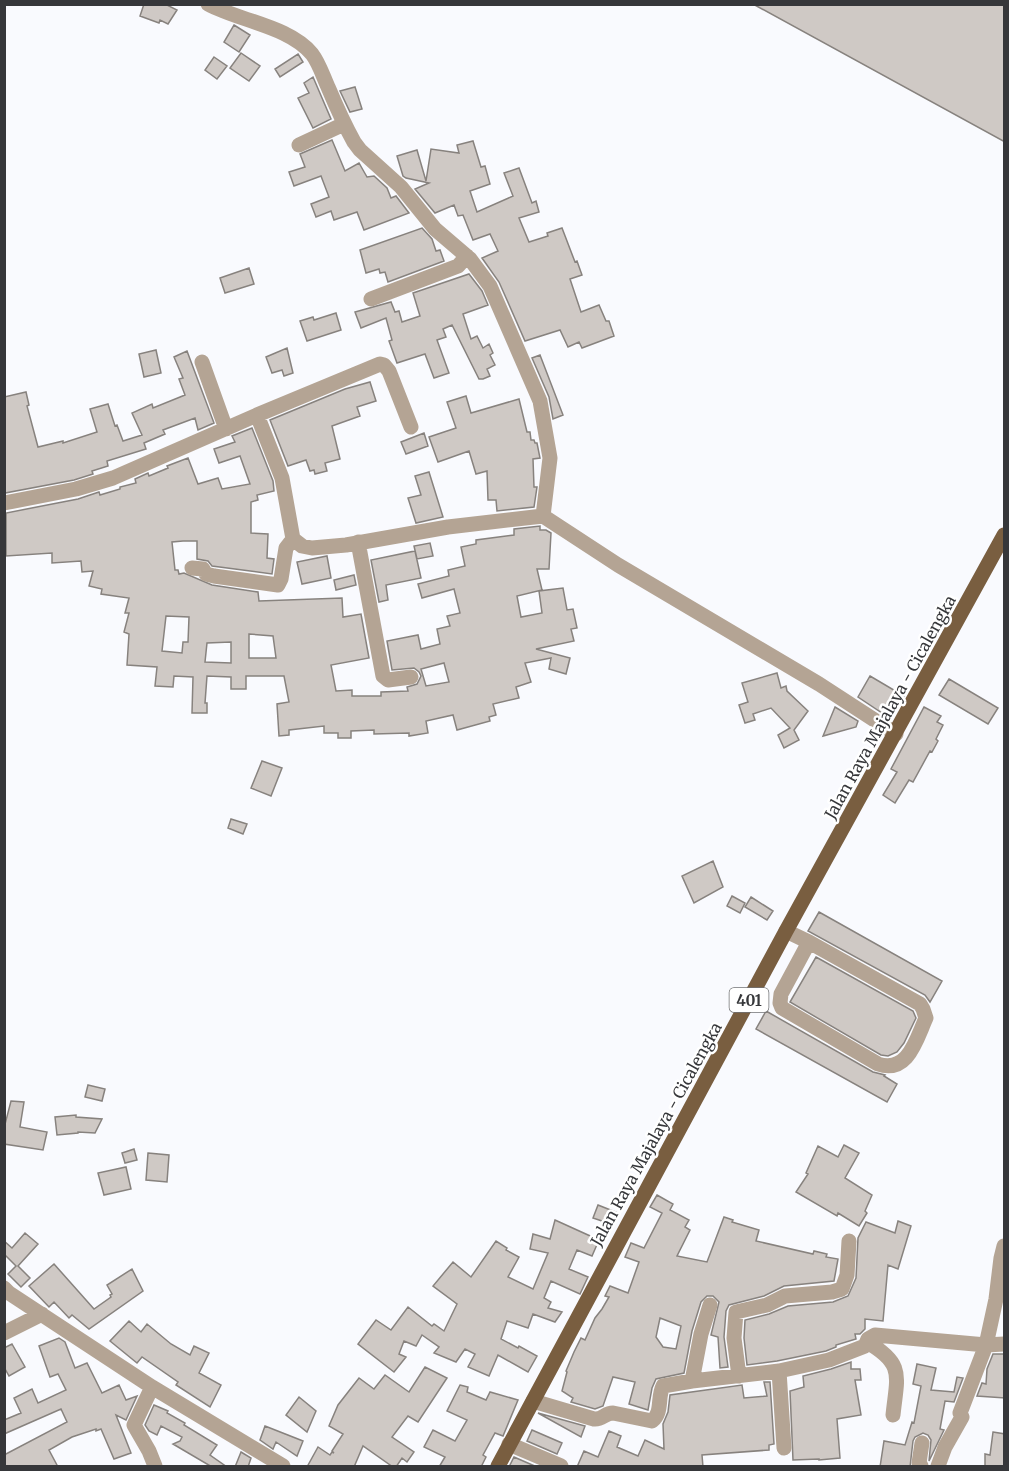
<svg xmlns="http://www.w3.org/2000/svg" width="1009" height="1471" viewBox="0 0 1009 1471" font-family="Merriweather,serif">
<rect width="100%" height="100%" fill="#f9fafe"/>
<path fill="#cfc9c5" stroke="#87827e" stroke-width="1.5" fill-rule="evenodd" d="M144,4H165L177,10L168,24L160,20L159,23L140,16Z
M753,4H1005V142Z
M234,25L250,35L239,52L224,42Z
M241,53L260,66L249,81L230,68Z
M298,54L303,62L280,77L275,69Z
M214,57L227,66L217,79L205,70Z
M313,77L331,119L313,128L298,98L309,93L304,83Z
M355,87L362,109L350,112L340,91Z
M332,140L345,171L359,163L367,177L374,176L387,188L391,198L396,196L409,213L364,230L357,212L334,220L331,211L316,217L311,204L329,197L321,176L294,186L289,172L305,167L300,154Z
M473,141L481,167L485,166L490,184L470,191L477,212L513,196L504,173L519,168L532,203L536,201L539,212L519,218L529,242L548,236L547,233L562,228L575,262L577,261L582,275L570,279L581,312L599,305L606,321H609L614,336L582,348L579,342L568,347L560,330L525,341L499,282L482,258L498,251L490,234L473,240L463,215L458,216L454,205L435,213L415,189L429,183L406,178L403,176L397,156L417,150L426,181L431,149L459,153L457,145Z
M422,228L432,239L436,251L440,250L444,261L388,282L385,272L380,273L379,269L366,273L360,250Z
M249,268L254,284L225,293L220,278Z
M469,274L482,291L488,305L463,314L471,339L477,336L483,348L489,344L493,353L490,355L495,365L487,369L490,376L483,379H479L452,325L443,329L446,337L437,340L449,373L434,378L425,354L397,363L389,341L392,340L386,318L361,328L355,312L391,302L395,312L399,311L402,322L420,316L413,293Z
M336,313L341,330L307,341L300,321L313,317L314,320Z
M287,348L293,373L284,376L282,370L272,373L266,357Z
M156,350L161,373L144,377L139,354Z
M187,351L214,423L198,430L195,418L163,430L165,434L144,443L146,449L107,461L108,466L92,471L93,474L74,480L5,493L4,397L26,392L29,405L27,406L38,447L63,441V443L97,432L90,409L108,404L115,426L117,425L123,441L142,435L132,413L152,404L153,408L185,395L179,379L183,378L174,357Z
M540,355L563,415L553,419L549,397L532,358Z
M370,382L376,401L357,407L360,416L332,426L340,459L325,463L327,471L315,474L314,470L310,471L306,460L288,466L270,420L345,389Z
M466,396L471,413L519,399L527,432H530L531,440H534L535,443H537L540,458L533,459L534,487H537L534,507L497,511L496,500H488L487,471L476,474L469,451L438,462L429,437L456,428L447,402Z
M252,428L273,481L274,491L257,495L258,500L251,502V533L268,534L267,558L274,559L272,574L212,566L208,561L197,559V541H183L172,542L175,570H178L179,574L184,573L212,585L258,592L259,601L342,598L343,617L361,614L369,658L331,665L336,691L352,690V696H381V692L408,691L407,687L417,684L421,676L419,672L414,668L392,670L387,641L418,635L421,649L440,644L437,629L450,626L447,616L460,613L454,589L422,598L418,584L449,576L448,570L465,566L461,547L476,544V540L514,535V529L540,526V530H546L551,533L549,569H537L542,590L517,596L521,617L542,613L539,591L563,588L567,610L573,609L577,628L571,629L574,641L536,649L570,658L566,674L549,669L551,658L525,663L531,682L516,687L519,698L493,704L496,715L489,717L490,721L457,730L453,715L426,721L428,733L409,736V733L374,734V730L351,731V738H338V733H324V726L289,730V735L279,736L277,704L289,702L284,676H246V689H231V677L207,676L205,703H207V713H192L193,677L174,676L173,687L155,686L157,667L127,665L129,634L124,632L129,613H125L129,598L101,594L102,589L89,586L93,571L82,572L81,561L52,563V553L6,556V513L78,499L99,492L100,495L120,489V487L136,483L135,479L148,473L149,476L168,468L167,466L188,458L198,484L218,478L222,489L250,484L240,456L219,463L214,449L235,442L232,436ZM166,616L189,617L188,642H183L182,653L162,651ZM249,634L273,636L276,658H249ZM231,642V663L205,662L207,643ZM444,663L449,682L426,686L421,669Z
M424,433L428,446L406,454L401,442Z
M429,472L443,517L416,523L408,498L421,495L415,476Z
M430,543L433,556L417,559L414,546Z
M415,551L421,578L386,585L388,600L379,602L371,560Z
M327,556L331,578L302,584L297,562Z
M354,575L356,585L336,590L334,580Z
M777,673L781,688L786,686L787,691L808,711L794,730L799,740L784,748L778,735L790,728L771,708L753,714L755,720L745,723L739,705L748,702L742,683Z
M870,676L904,696L891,719L858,697Z
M949,679L998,708L988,724L939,695Z
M835,707L858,721L856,727L823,736Z
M924,707L941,716L937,722L943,725L936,739L938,741L932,752L930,751L913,782L909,780L895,803L883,795L897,772L891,769Z
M262,761L282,768L271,796L251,788Z
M231,819L247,824L243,834L228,828Z
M713,861L723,887L694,903L682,876Z
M732,896L745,903L740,913L727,906Z
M751,897L773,911L767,920L745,907Z
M819,912L942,981L930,1002L925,995L808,931Z
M816,957L913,1011L916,1018L904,1043L897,1052L888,1056L881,1055L790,1002Z
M766,1011L873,1072L885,1075L884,1076L897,1084L887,1102L756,1029Z
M88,1085L105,1089L102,1101L85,1097Z
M11,1101L24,1102L20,1127L47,1132L43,1150L4,1144V1128Z
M76,1115V1117L102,1119L95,1133L78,1132V1133L57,1135L55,1117Z
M844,1145L859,1153L845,1178L872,1195L865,1211L867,1213L859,1226L838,1213L837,1216L796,1192L808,1174L806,1173L818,1146L838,1157Z
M134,1149L137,1160L125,1163L122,1153Z
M148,1153L169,1155L167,1182L146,1180Z
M126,1167L131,1189L104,1195L98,1173Z
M657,1195L673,1204L670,1210L689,1220L685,1227L690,1230L677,1256L707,1262L724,1217L733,1220L732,1222L759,1230L756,1241L813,1254L814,1251L827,1254L826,1257L838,1259L834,1281L784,1286L764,1296L729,1305L726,1311L724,1337L728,1367L720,1368L718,1337L711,1335L719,1302L713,1296H707L701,1302L692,1331L684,1373L656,1379L652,1388L648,1410L629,1404L635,1382L613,1377L603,1406L595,1409L571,1402L573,1398L562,1391L567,1372L566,1371L574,1352L581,1338L585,1340L595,1318L602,1309L609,1297L605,1296L610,1286L628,1293L639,1262L625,1257L631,1243L644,1248L662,1213L650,1207ZM660,1318L681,1326L676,1349L663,1347L656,1337Z
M598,1205L618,1213L614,1225L593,1218Z
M555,1220L599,1240L592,1256L577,1250L569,1269L588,1277L580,1294L551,1281L544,1298L551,1302L548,1308L562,1312L555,1322L533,1314L528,1328L507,1321L501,1339L518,1348L519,1346L537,1356L528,1372L498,1355L489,1376L468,1367L475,1354L465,1349L456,1362L434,1353L439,1347L422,1335L416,1346L404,1341L399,1354L406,1357L394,1372L358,1344L376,1320L391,1330L408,1307L432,1326L434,1324L444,1331L457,1304L433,1286L453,1262L471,1277L496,1241L507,1248L506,1250L519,1257L508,1277L533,1289L548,1253L530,1249L533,1234L550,1239Z
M898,1221L911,1226L898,1269L888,1265L883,1321L865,1319V1329L860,1334H855L856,1339L836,1345V1347L826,1351L777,1361L747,1365L744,1338L745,1320L769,1314L788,1306L833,1302L848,1296L856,1278L858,1238L866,1222L895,1233Z
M25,1233L38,1244L18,1266L30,1278L21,1287L8,1274L16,1266L4,1254V1241L12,1248Z
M54,1264L94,1309L111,1297L110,1295L112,1294L107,1285L132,1269L143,1291L89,1329L72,1315L69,1318L54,1302L49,1307L29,1286Z
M129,1321L141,1332L147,1324L171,1344L190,1355L194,1346L209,1353L199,1373L221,1385L210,1407L176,1385L178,1382L142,1357L137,1363L110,1341Z
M59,1338L65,1342L75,1368L87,1363L102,1393L119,1385L126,1400L137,1396L126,1420L116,1415L131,1453L114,1459L101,1429L96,1431V1429L72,1437L49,1450L58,1467H4V1455L67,1422L61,1409L4,1434V1420L21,1413L14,1398L32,1389L38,1403L66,1390L58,1374L50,1377L39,1346Z
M12,1344L25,1367L9,1376L4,1367V1348Z
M993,1354H1005V1398L977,1396L982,1383L986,1384L987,1369Z
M851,1362V1369H860L861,1380H855L861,1415L837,1419L840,1458L819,1460V1459L793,1460L790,1391L804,1387L803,1376L831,1369Z
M917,1364L936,1368L931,1390L954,1392L957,1377L963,1378L954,1402L945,1401L940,1429L944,1430L929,1461L931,1440L928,1435L923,1433L915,1437L913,1441L910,1467H880L884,1441L905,1445L912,1422L914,1423L921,1386L913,1384Z
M425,1367L447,1378L418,1422L408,1416L392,1437L414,1452L407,1462L402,1458L396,1467H393L363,1446L354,1467H307L318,1447L330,1455L332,1452L334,1453L332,1451L343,1434L329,1426L338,1405L359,1378L374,1389L385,1375L409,1392Z
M764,1382H770L774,1444L769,1445V1450L702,1455L703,1467H577L584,1451L598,1457L609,1431L621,1436L617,1447L638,1456L645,1440L664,1449L663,1424L668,1412L670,1395L742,1385L744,1398L767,1396Z
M460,1385L468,1387L467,1392L486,1400L490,1392L518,1400L503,1436L495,1433L483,1455L486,1457L481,1467H439L445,1457L424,1447L433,1430L455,1441L467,1420L447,1411Z
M299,1397L316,1411L307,1432L286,1415Z
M154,1405L168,1411L167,1413L185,1423L184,1425L217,1445L210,1455L227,1467H212L173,1444L180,1441L182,1437L161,1426L157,1435L149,1431L145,1425Z
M538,1413L585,1426L581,1437Z
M265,1426L303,1441L297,1456L276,1442L273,1449L260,1440Z
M532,1430L562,1443L557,1454L527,1441Z
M993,1432L1005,1434V1467H985V1454L990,1455Z
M241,1452L251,1458L248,1467H235Z
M514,1457L537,1467H509Z"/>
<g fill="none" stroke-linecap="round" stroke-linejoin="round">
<path stroke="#b4a494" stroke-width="15" d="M208,4C239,21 289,26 312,54C319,63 323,76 328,87C336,106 344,124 354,142L360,150L401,187L435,229L470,259L490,286L540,401L550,458L543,516
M299,145L344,124
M371,299L458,266L467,256
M202,362L226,429
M411,427L389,371L384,365L380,364L257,415L282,478L293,539L302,546L312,548L346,545L448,527L543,516L618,565L819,684L896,734
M4,503L76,489L113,478L257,415
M358,542L383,676L388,680L411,677
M192,568L203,569L206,574L214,576L278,585L281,579L286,548L293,539
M786,931L809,942L920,1004L923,1009L926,1018C916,1040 908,1074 878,1064L782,1008L780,1003L781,994L809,942
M1004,1246L1001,1258L996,1299L986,1345L1004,1344
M4,1288L9,1293L152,1387L283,1466
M4,1333L42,1314
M867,1342C905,1364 897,1376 893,1415
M779,1371L784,1448
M739,1376L734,1338L736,1312L767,1305L785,1296L832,1292L842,1289L847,1275L849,1241
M692,1381L701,1334L710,1305
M152,1387L134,1425L149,1451L155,1466
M533,1401L594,1419C602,1420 605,1413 613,1413L652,1421C663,1412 657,1398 663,1386L692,1381L779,1371L829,1360L865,1346L868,1339L875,1335L986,1345L960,1413L962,1417L945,1447L938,1466
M509,1444L561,1466
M921,1466L919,1463L922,1443"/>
<path stroke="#795e40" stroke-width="15" d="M498,1466L786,931L1004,535"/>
</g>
<g text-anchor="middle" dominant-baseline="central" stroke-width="5" stroke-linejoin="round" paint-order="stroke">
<rect fill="#fff" stroke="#727375" stroke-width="1.5" x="729.5" y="988" width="39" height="24" rx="4.5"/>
<g font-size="15" font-weight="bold" fill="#36373a">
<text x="749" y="1000">401</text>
</g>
<g font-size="16" fill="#36373a" stroke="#fff">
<text transform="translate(890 707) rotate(-61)">Jalan Raya Majalaya - Cicalengka</text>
<text transform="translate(656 1134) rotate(-61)">Jalan Raya Majalaya - Cicalengka</text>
</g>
</g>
<rect width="1009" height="1471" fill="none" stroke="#36373a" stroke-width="12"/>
</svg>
